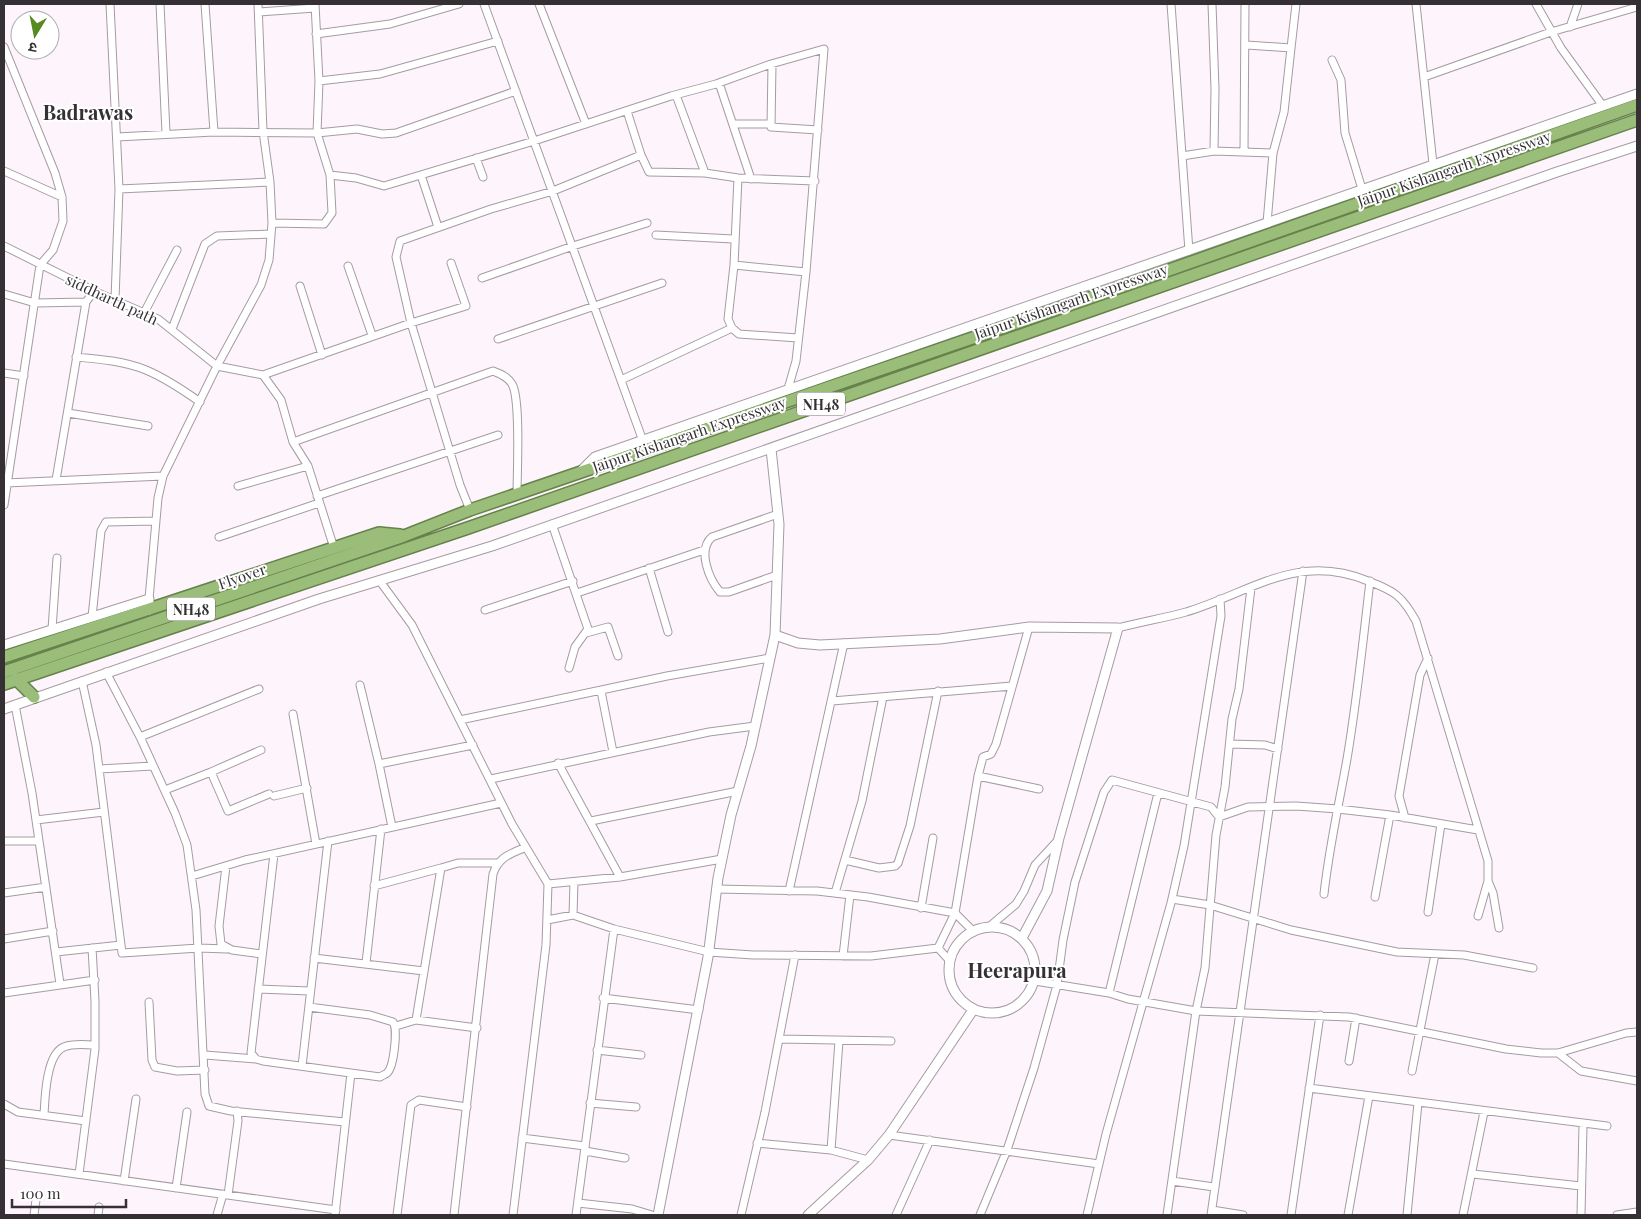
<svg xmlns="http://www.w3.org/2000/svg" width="1641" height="1219" viewBox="0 0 1641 1219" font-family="'Playfair Display','Noto Sans Devanagari',serif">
<rect width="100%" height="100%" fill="#fef4fc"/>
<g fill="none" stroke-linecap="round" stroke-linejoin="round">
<g stroke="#a69ba3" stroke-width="9">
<path id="minor" d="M110,4L119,189L115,300
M160,4L166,133
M205,4L214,132
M484,4L643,441
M539,4L586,124
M1171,4L1189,251
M1212,4L1215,89L1214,151
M1416,4L1433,164
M1536,4L1561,48L1603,106
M259,12L315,8
M1570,27L1578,4
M316,34L390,24L459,4
M1247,45L1291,48L1296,4
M4,47L55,173L62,197L63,221L53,250L40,265L4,505
M1332,60L1341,80L1345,133L1362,189
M772,64L771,127L818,130
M1424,77L1551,32L1637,7
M319,81L380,74L498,41
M719,83L751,179
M676,95L705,173
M627,111L641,155L649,172L705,173L738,178L815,181
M733,124H770
M117,137L214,132L317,133L357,129L382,134L396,133L516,91
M1244,152L1245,4
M1273,153L1284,112L1291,48
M1182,156L1214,151L1273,153L1267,223
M476,158L483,177
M4,171L62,197
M330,175L356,178L384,186L534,141L671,96L716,84L771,64L824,49L806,272L796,361L788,389
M421,175L438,227
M738,178L734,265L728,319L732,328L739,334L798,338
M119,189L270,182
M272,223L324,224L332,213L330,175L317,133L319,81L315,4
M656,235L733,239
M4,246L94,291L158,319L217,366L263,375L281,400L293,442L308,466L334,548
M451,263L466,306L411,323L396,257L400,241L491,209L553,191L641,155
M734,265L806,272
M348,266L372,335
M482,278L573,246L647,223
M300,286L322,355
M4,294L35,303L86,302
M145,311L177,250
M172,329L205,244L217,236L271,234
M498,339L662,283
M76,357C99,359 124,361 146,370C165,378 183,390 200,402
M4,373L24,376
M263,375L411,323L460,485L470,510
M621,380L732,328
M68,413L148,426
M293,442L493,371C501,374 508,377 512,384C521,399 517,472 517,494
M56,480L86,302L94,291
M6,483L163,476
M238,486L308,466
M317,496L498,435
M552,524L588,629L575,647L569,668
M219,537L319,503
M649,568L668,632
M777,575L729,592H720C709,579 697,550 712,537L778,514
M379,580L412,625L512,824L548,884L546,945L513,1215
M577,593L704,550
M149,599L158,498L163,476L217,366L261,285L269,260L272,223L270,182L263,131L258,4
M485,610L573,581
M92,617L101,531L106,522L156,521
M1118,628C1141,622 1164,618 1186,612C1252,592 1297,552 1368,581C1395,591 1402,596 1416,621L1488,861V881L1478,916
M52,629L57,558
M586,633L608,627L618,656
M106,672L141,739L175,813L187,845L196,910L205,1094L209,1106L231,1111L345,1122
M82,681L96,745L121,945
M360,685L379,764L473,745
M601,691L613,752
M832,701L1012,686
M15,705L32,793L60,984
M293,714L316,844
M460,720L667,676L770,658
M140,737L259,689
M1230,744L1265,745L1278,749
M558,763L620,877
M379,764L392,827
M99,769L153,766
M211,772L261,750
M978,776L1039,789
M491,779L709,732L755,726
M165,790L211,772L228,811L269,794
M274,796L307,788
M1405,818L1399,796L1420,675L1428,658
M36,820L104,812
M591,821L738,791
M4,841H39
M274,854L251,1053L256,1059L263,1061L380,1077C381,1076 386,1074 387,1073C394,1067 398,1029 393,1022L370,1015L309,1007
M845,860L879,868L895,866L898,863L910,826L938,691
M226,866L219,926L221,944L232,950L262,954
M192,876L245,860L501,803
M1488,881L1493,893L1499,928
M548,884L620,877L722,859
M374,886L441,868
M716,889L817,891L868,897L955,913L973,931
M789,891L844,643
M4,893L46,887
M835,893L862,801L883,697
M1324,894C1329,848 1339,804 1347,759C1357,700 1363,641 1370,581
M1375,897L1390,815
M1172,899L1210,905L1291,930L1397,952L1464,955L1533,968
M921,908L933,838
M1428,912L1441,824
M573,915L574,882
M547,920L573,915L614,929L709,952L753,955L871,956L938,948L949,960
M989,927L1016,904L1024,891L1035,865L1059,839
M4,939L53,931
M938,948L955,913L978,776L983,757L991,754L996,744L1029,627
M56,952L121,945L122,953L199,948L227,949
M843,956L850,895
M314,958L424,971
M366,963L381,829
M1035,981L1109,993L1128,999L1196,1011L1349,1017L1506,1049L1541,1053H1558L1626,1033L1637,1032
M258,989L310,991
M4,993L95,980
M1109,993L1158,793
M603,998L699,1010
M149,1002L152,1060L155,1067L177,1071L205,1070
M416,1020L441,868L458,863H497
M396,1026L416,1020L477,1028
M780,1039L891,1041
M597,1050L641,1055
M1558,1053L1581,1071L1637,1081
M205,1055L256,1059
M1349,1061L1356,1018
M302,1066L328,841
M1412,1071L1435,954
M1309,1088L1607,1126
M590,1103L636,1107
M4,1104L18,1112L86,1121
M44,1115C45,1098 46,1054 64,1047C73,1043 85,1045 95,1045
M889,1135L1099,1164
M522,1138L585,1146
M757,1143L831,1150L868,1160
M831,1150L839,1041
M585,1151L625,1158
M4,1164L336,1210
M79,1174L95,1049V1001L92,948
M1473,1174L1581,1186
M124,1181L136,1099
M1172,1181L1214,1187
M176,1188L187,1112
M228,1195L238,1121L237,1111
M578,1203L632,1209L652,1215
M1212,1210L1243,1215
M34,1215L36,1200
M98,1215L99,1207
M217,1215L223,1194
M335,1215L351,1073
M397,1215L411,1105L419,1100L467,1107
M454,1215L493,874C498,858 509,854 524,848
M576,1215L614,929
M741,1215L765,1112L795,955
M896,1215L930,1140
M980,1215L1007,1150L1034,1068L1057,985L1063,940L1075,882L1104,792L1112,780L1211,807L1219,817L1248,807L1296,806L1338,809L1390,815L1478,830
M1087,1215L1106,1134L1171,903L1184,846L1221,616L1220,599
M1167,1215L1196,1011L1205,968L1216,835L1225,787L1232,719L1239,689L1251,588
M1211,1215L1303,571
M1291,1215L1320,1015
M1348,1215L1369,1096
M1407,1215L1418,1103
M1463,1215L1484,1112
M1581,1215L1583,1125
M1617,1215L1637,1212"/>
</g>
<g stroke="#a69ba3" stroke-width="11">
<path id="tertiary" d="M771,449L779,524L775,635L798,643L820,645L940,639L1029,627L1118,628L1059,838L1047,891L1022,938
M581,471L595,457L1637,94
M4,645L149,599V610
M4,709L319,599L492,546L1557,172L1637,146
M949 970a43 43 0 1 1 86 0a43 43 0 1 1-86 0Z
M658,1215L708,957L718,878L731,815L751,746L775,635
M808,1215L868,1160L889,1135L973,1010"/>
</g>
<g stroke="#66824c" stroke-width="14">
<path id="trunk" d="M4,657L379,533L400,535
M4,672L404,536L470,510L1101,294L1637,105
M16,679L34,697
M4,684L468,528L1637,120"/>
</g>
<use href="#minor" stroke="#fff" stroke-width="7"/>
<use href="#tertiary" stroke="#fff" stroke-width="9"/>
<use href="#trunk" stroke="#9abe7a" stroke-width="11"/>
</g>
<g text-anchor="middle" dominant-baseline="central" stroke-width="4" stroke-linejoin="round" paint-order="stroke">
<g fill="#fff" stroke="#726e71" stroke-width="1">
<rect x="797" y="392.5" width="48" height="23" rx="4"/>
<rect x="167" y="597.5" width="48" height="23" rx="4"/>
</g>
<g font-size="14" font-weight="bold" fill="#353034">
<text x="821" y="404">NH48</text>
<text x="191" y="609">NH48</text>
</g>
<g font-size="15" fill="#353034" stroke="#fff">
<text transform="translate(1454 168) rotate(-19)">Jaipur Kishangarh Expressway</text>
<text transform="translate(112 299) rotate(25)">siddharth path</text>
<text transform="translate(1071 301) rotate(-19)">Jaipur Kishangarh Expressway</text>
<text transform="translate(689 434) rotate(-19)">Jaipur Kishangarh Expressway</text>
<text transform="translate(242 576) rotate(-19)">Flyover</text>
</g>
<g font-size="20" font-weight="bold" fill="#353034" stroke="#fff">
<text x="88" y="111">Badrawas</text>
<text x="1017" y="969">Heerapura</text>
</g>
</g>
<rect width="1641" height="1219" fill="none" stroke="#353034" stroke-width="10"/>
<g transform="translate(35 35) rotate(190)"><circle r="24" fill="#ffffff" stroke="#aeacae"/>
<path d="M0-4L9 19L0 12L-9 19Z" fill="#578a21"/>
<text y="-8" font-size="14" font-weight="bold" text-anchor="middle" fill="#353034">उ</text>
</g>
<path d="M12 1199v8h114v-8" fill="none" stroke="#353034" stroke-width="2.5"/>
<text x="20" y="1199" font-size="15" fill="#353034" stroke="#ffffff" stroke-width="4" paint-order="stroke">100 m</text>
</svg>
